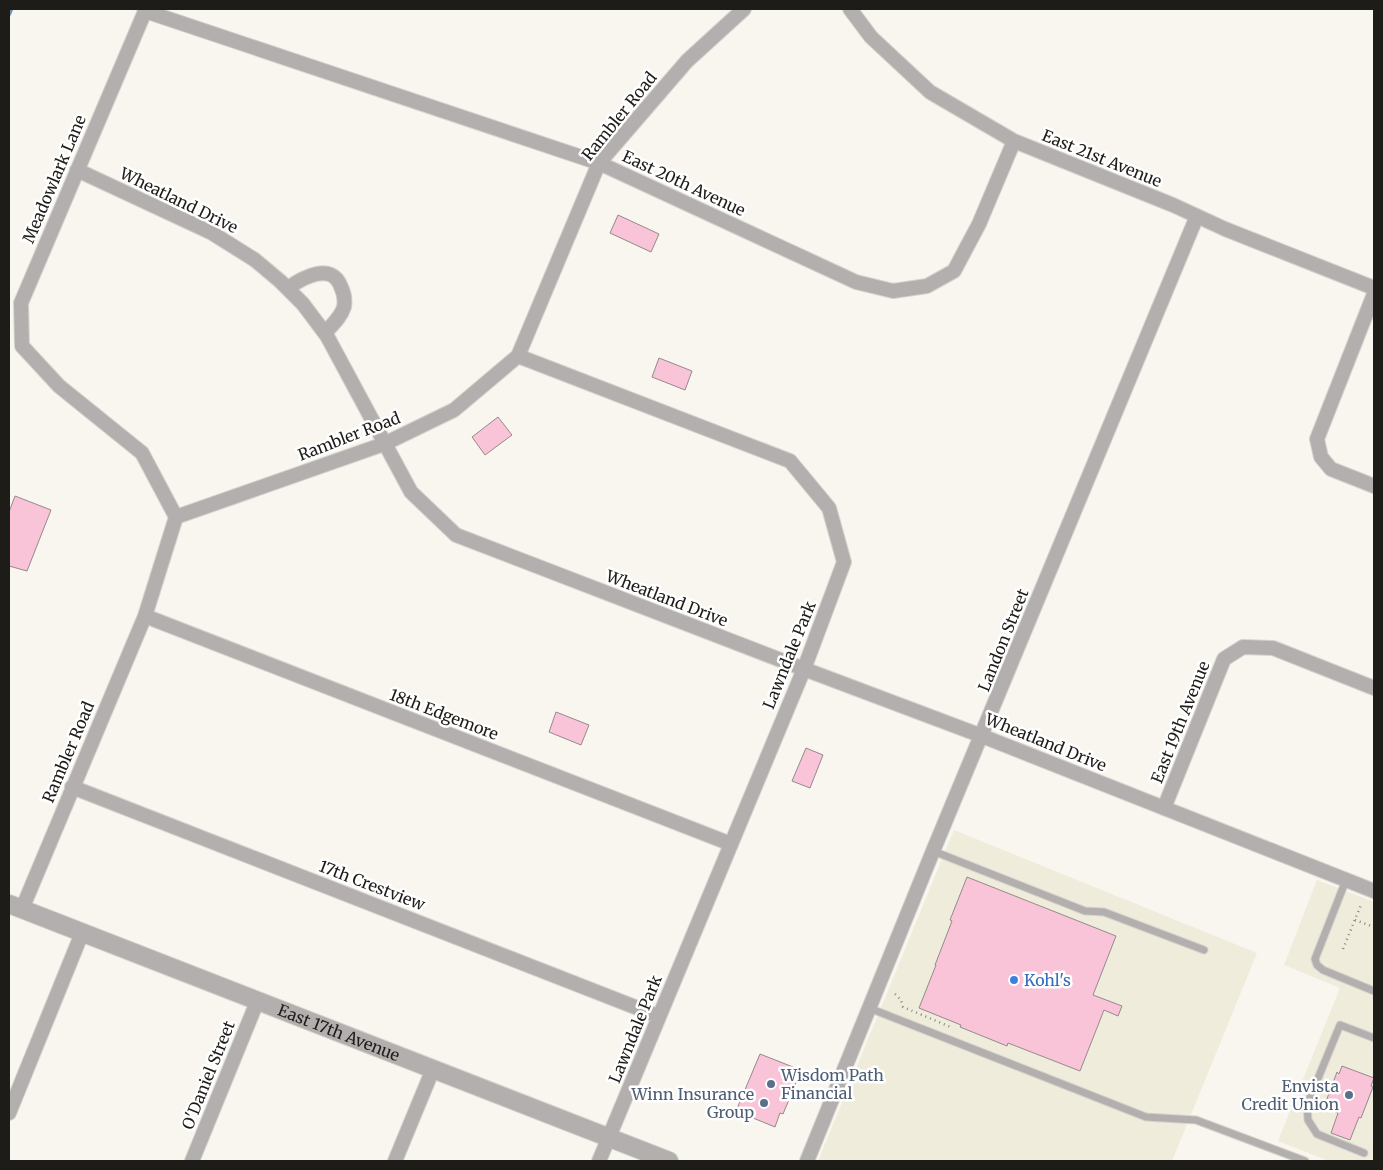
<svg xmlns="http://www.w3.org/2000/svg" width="1383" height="1170" viewBox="0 0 1383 1170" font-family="Merriweather,serif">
<rect width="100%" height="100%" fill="#f8f6ee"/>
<path fill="#efecdc" d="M954,830L1257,953L1172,1161H818Z
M1317,880L1374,902V1161H1329L1278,1141L1340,988L1284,965Z"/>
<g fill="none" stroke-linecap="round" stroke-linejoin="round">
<path stroke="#7494b3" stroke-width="4.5" d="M9,14L11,9"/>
</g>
<path fill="#f9c4d8" stroke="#938a8d" d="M618,215L659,234L651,252L610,233Z
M659,358L692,371L685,390L652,377Z
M498,417L512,435L485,455L472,437Z
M15,496L51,510L27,571L9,566V512Z
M556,712L589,725L581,745L549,732Z
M806,748L823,755L810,788L792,781Z
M967,877L1116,936L1093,995L1122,1006L1118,1016L1104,1010L1080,1071L1008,1043L1007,1046L960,1027L961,1025L919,1008L936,965H935L952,921L950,920Z
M760,1054L793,1067L788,1079L796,1083L783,1114L780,1113L775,1127L736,1111Z
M1342,1066L1374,1078L1371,1086L1373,1087L1361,1118L1359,1117L1350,1140L1331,1133L1338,1113L1331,1110L1333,1107L1325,1104L1337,1072L1339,1074Z"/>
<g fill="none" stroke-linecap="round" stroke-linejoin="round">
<g stroke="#d5d3cc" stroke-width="9">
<path id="service" d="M933,851L1085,911L1104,912L1204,950
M1346,880L1315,959L1317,965L1323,970L1374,991
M869,1008L1146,1117L1196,1120L1305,1161
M1364,1153L1317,1134L1308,1120L1307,1105L1340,1025L1374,1038"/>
</g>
<g stroke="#d5d3cc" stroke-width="16">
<path id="minor" d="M146,9L21,303L22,346L59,386L142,453L176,517
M850,9L871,37L930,92L1014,141L1173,205L1225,229L1374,288
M145,11L599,163L856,282L893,291L927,286L954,271L979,224L1014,141
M77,170L212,233L255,260L280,281L303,304L327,336L411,492L456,535L804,669L982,736L1374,891
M288,288C302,278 332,261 341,287C344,293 345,301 344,307C341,317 332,325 325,333
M1374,294L1317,439L1321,457L1331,469L1374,486
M518,356L790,461L829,508L844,562L804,669L599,1161
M176,517L384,444L454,410L518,356L599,163L687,61L744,9
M145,616L731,844
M72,787L658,1016
M1164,808L1224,659L1243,647L1273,648L1374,688
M22,909L145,616L176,517
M9,1113L82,933
M192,1161L257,1002
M395,1161L433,1069
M807,1161L933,851L1197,216"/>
</g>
<g stroke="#d5d3cc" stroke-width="20">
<g id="tertiary">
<path id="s1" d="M9,904L669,1161"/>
</g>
</g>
<path stroke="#898782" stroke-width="2.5" stroke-dasharray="1 4" stroke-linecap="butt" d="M1355,920L1374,927
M1343,949L1361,905
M895,994L901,1000L903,1007L953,1028"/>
<use href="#service" stroke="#b3afaf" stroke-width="7"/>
<use href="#minor" stroke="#b3afaf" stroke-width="14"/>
<use href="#tertiary" stroke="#b3afaf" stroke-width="18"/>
</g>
<circle fill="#3f7fe0" stroke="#fff" stroke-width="2" cx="1014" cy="980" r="5"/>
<g fill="#5c6f8a" stroke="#fff" stroke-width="2">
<circle cx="771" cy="1084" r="5"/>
<circle cx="1349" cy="1095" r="5"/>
<circle cx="764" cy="1103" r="5"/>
</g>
<g text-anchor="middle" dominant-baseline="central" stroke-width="5" stroke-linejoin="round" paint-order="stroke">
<g font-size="16" fill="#1d1c19" stroke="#fff">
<text transform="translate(619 116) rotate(-51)">Rambler Road</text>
<text transform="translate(1102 158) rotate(22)">East 21st Avenue</text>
<text transform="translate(54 179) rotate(-67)">Meadowlark Lane</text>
<text transform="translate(684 183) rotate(25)">East 20th Avenue</text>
<text transform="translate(179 200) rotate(26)">Wheatland Drive</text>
<text transform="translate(349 436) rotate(-21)">Rambler Road</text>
<text transform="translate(667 598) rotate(21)">Wheatland Drive</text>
<text transform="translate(1003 640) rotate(-68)">Landon Street</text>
<text transform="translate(789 655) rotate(-68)">Lawndale Park</text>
<text transform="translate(444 714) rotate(21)">18th Edgemore</text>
<text transform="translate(1180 722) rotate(-68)">East 19th Avenue</text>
<text transform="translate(1046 742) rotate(22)">Wheatland Drive</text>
<text transform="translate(68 752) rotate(-67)">Rambler Road</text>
<text transform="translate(372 885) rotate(21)">17th Crestview</text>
<text transform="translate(635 1029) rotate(-68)">Lawndale Park</text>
<text stroke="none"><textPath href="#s1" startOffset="354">East 17th Avenue</textPath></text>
<text transform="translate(208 1075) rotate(-68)">O'Daniel Street</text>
</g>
<g font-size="16" fill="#366cbe" stroke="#fff" text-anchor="start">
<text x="1024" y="980">Kohl's</text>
</g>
<g font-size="16" fill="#4e5e75" stroke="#fff" text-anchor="end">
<text x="781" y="1075" text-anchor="start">Wisdom Path<tspan x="781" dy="18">Financial</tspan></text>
<text x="1339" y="1086">Envista<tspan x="1339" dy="18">Credit Union</tspan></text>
<text x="754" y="1094">Winn Insurance<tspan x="754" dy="18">Group</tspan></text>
</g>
</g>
<rect width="1383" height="1170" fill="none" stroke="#1d1c19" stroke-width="20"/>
</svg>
